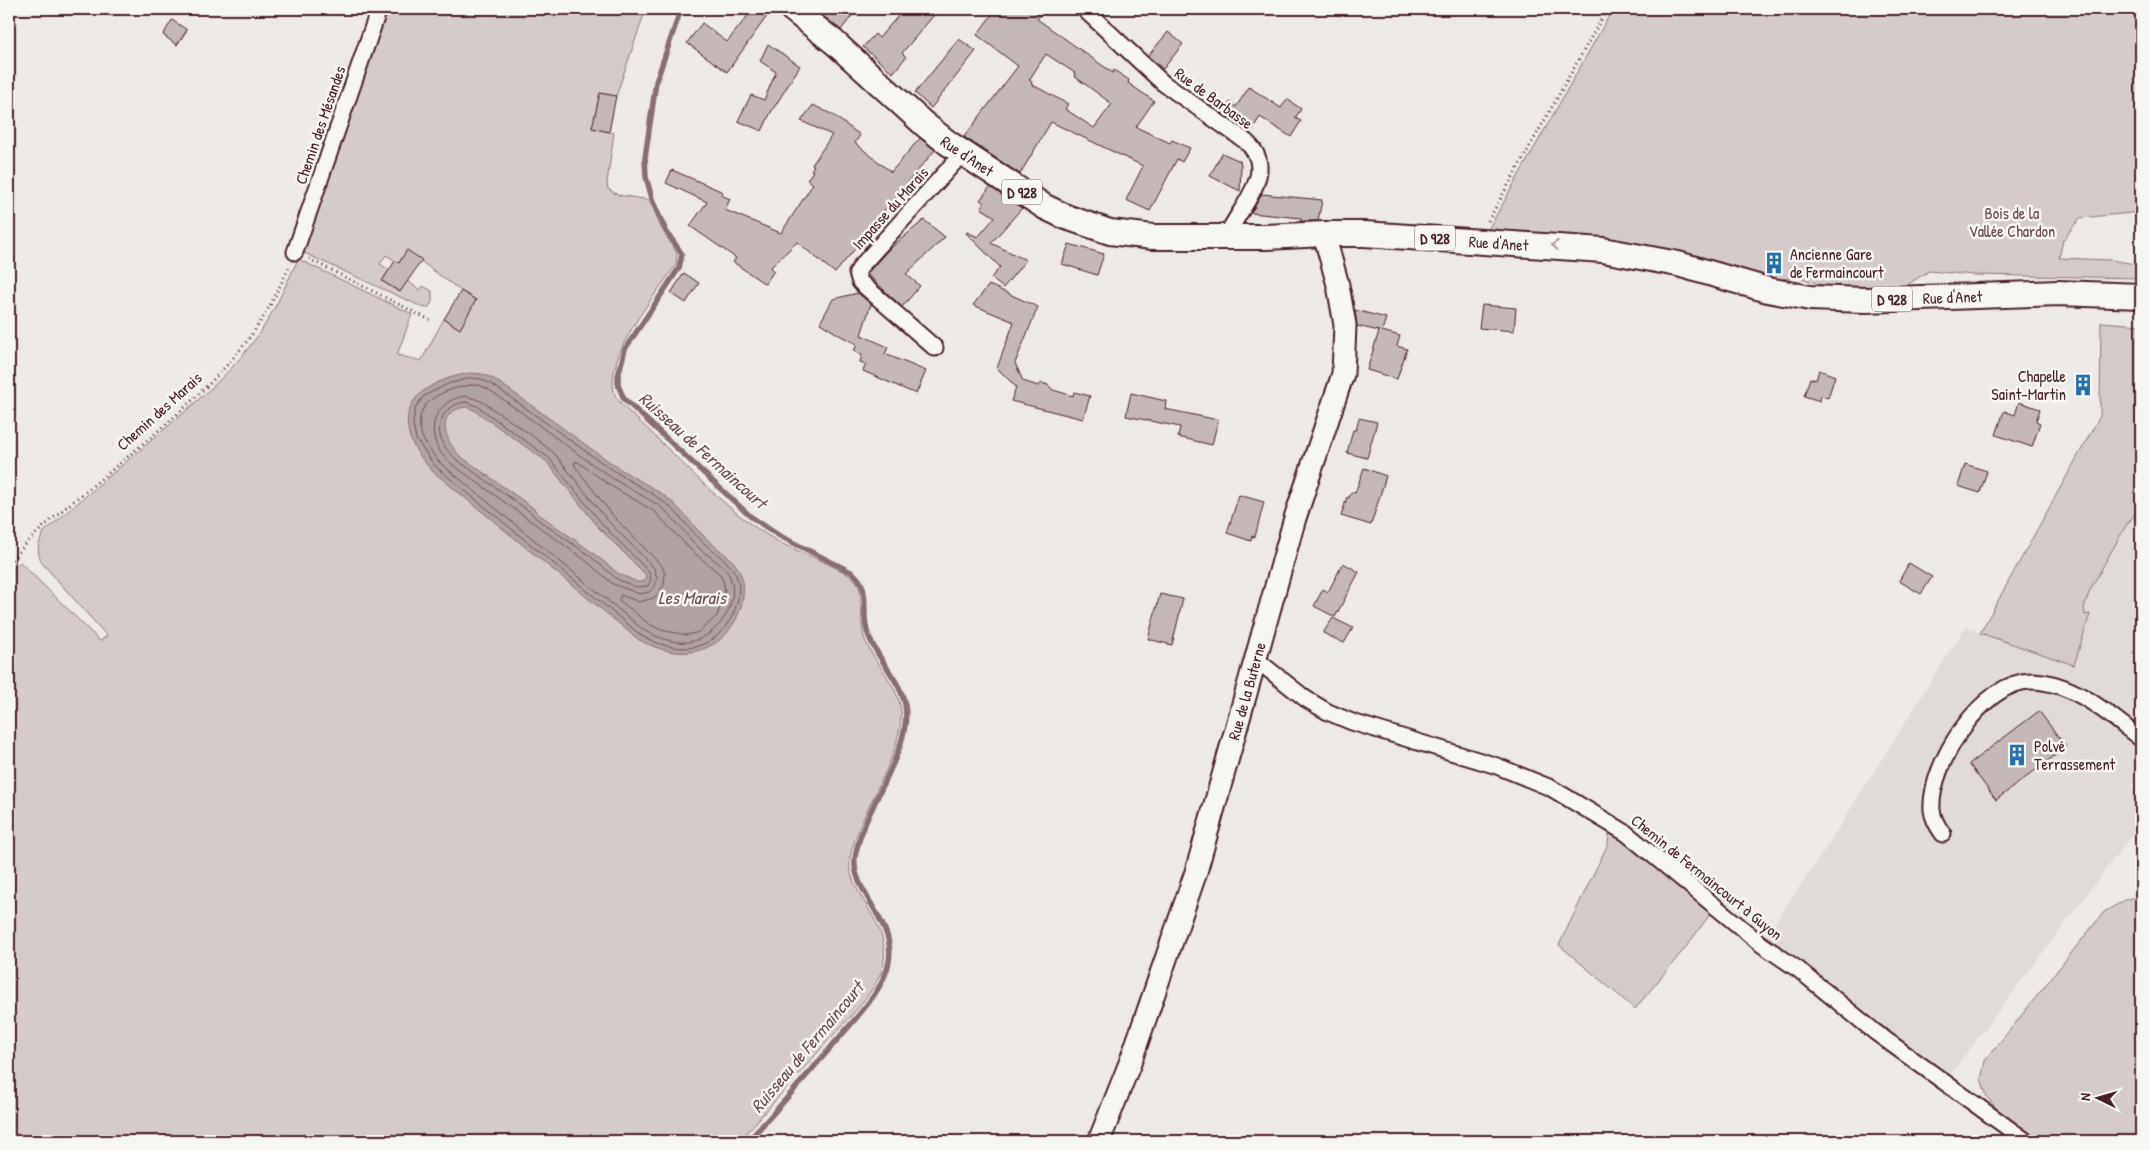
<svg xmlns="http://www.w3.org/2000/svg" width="2150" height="1150" viewBox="0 0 2150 1150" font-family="'Patrick Hand',sans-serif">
<rect width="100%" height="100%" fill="#ece9e6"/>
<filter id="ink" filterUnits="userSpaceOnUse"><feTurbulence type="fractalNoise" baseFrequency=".02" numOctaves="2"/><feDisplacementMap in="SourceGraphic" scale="10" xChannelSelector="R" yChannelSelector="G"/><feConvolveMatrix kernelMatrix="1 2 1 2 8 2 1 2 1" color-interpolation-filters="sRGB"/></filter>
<g filter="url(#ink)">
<path fill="#e0dad8" d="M2101,322L2141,325V772L2131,786L2141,794V823L1947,1079L1764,939L1824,851L1966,626L1980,633L2100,416Z"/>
<path fill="#d4cbca" stroke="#8f757a" d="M385,9H646L616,96L600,93L592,128L614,133L607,183L608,189L618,195L650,200L661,228L677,253L676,265C655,295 605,354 614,392C616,399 623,405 627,410C676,453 726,515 783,544C799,552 848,570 857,582C863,590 860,623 864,637C873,663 899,684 901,712C903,756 859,812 850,857C845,885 878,913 883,942C885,951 885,961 882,970C871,998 846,1021 826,1043C797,1076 768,1109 739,1141H9V573L20,562L100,641L107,636L42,563C36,551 38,543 44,532C82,499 121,466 160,433C191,406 225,379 250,346C271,320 284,289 298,259L412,314L397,355L421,361L444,319L460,328L476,300L461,291L407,251L399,263L386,255L380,264L389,270L382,281L399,292L407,281L420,290L423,286L432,291V302L428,308L422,307L302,252Z
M1613,9H2141V212L2080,218L2063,240L2059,258L2111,260L2141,265V278L1974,275L1929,271L1905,286L1831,288L1798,277L1780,279L1743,271L1485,235Z
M2101,322L2141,325V506L2125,527L2090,590L2084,607L2085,615L2090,614L2074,665L1980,633L2100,416Z
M1606,827L1713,912L1711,913L1686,947L1635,1009L1559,945L1608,844L1609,835Z
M2141,876V1141H2040L1995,1107L1987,1097L1981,1079L1985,1061L2104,912L2127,899L2139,896Z"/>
<path fill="#b1a2a3" stroke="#886e73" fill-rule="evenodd" d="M470,373L482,374L494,379C537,408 577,440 620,469C635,479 652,486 666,497C682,509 693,527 708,540C719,551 736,559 741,575C749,598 736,629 717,642C691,659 665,653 639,640L431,470C424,461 415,451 411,440C395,397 435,379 470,373ZM467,407L474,410L546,461L599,528L646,575L644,582H637L619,574L592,552L540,515L532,507L460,456C443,439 435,410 467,407Z"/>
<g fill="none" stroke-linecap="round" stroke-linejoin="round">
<path stroke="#73535b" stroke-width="1" d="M470,378L481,379L491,384C535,413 575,446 619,474C632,483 648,490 661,500C678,511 689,530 704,543C714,553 730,561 736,575C745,596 731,626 713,639C690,654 665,648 642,636L435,466L416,439L413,425L415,408L424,396L448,384Z
M471,385H479L488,389C531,418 572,451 615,480C629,489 644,496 658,505C674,516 685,535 700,549C709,557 725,565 730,577C741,604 716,639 688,642C673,644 658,637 645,631L439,462C433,454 425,445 422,436C410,402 444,389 471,385Z
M466,396L481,401L530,434L554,453L608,521L654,568L657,578L655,586L649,592L640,594L613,584L585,560L453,465C446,459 439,452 436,444C427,420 442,398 466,396Z
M466,402L477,406L549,458L603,525L649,572L651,579L648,586L636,587L617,579L589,555L537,519L529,511L457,460C451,454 445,449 442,442C434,422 446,404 466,402Z
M575,462H578L611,486L654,511L692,551L720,574L723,581L725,590L717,616L699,632L687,635L661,630L649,624L619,600L621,595L639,602L654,598L664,585L665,574L662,566L613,516L575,466Z"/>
<path stroke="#886e73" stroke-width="5.5" d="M681,9L656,82L645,158L646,177L653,202L666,231L682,254L679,268L625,349L618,376V385L624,399L750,516L778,535L851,572C872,585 861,611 867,631C875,658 900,678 905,705C913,750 861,811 855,858C851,896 906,926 885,975C875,999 855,1019 838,1039C808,1074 779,1108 748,1141"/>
</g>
<path fill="#c4b7b7" stroke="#4a1f2b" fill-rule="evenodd" d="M753,9H772L727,72L687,43L702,23L727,42Z
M814,9H857L841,30Z
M904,9H939L902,53L906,57L893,73L863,47L875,34L879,38Z
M996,9H1045L1037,19L1113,73L1114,70L1129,80L1128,83L1154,101L1136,127L1170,143L1172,140L1190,148L1182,162L1177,159L1150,211L1126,200L1143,166L1051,122L1020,174L964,137L1018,66L977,35ZM1046,54L1075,73L1074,76L1112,104L1094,128L1065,109L1068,104L1031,84L1032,82L1029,80Z
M172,20L187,30L177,45L163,35Z
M1168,32L1183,44L1163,69L1148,56Z
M959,39L976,51L931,108L915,93Z
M768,44L800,66L770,114L762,131L738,121L751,95L764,100L776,72L760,61Z
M1249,87L1281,108L1287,99L1301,109L1295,118L1301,121L1291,137L1260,117L1250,133L1222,113L1230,102L1236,107Z
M600,93L616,96L609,132L592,128Z
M813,105L833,115L860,135L855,143L891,172L920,138L935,150L873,224L875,225L866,236L872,240L864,249L865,237L835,273L797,242L770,268L774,271L765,284L733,262L736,258L690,226L707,202L666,183L672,170L723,192L721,195L730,199L725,210L781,233L813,184L807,180L813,171L811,170L814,166L812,165L832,135L801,121Z
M1222,153L1240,161L1241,166L1240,191L1210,176Z
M990,187L1022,208L991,243L1026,260L1003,288L991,278L1000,267L966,233L967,232L978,237L995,217L981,208L984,203L980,200Z
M1262,194L1322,200L1318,221H1300L1301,218L1251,213Z
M924,220L945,237L906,274L920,286L902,307L867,274L887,251Z
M1069,244L1104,254L1097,275L1062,264Z
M407,250L422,260L400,292L382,281L395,261L399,263Z
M684,273L699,283L686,303L671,293Z
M989,285L1038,307L1015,363L1023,381L1038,386L1042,383L1048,385L1053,390L1073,396L1074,392L1090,396L1083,419L1011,401L1016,387L997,368L1014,322L973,305Z
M461,291L476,300L460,329L444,319Z
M858,293L871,304L861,335L888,347L885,354L926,371L916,394L863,371L866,364L860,362L862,355L854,351L857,344L841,336L820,323L833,299Z
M1482,305L1516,308L1514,331L1479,328Z
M1355,310L1386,318L1382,331L1400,336L1397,346L1407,349L1397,379L1367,370L1379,331L1357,326Z
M1819,370L1835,376L1828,398L1821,396L1820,401L1804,396L1810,378L1816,380Z
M1131,393L1166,401L1165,409L1218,420L1212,445L1178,437L1180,427L1126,416Z
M2019,402L2040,409L2036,421L2040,423L2032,447L1996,435L2004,411L2015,415Z
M1359,418L1377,422L1367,458L1347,453L1353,430H1356Z
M1965,464L1987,471L1980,493L1958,486Z
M1364,468L1386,476L1371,525L1341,516L1347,497L1349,498L1351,492L1355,493Z
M1239,495L1264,502L1255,537L1252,536L1251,541L1227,533Z
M1343,563L1359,572L1335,617L1314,606L1323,589L1328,592Z
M1909,563L1932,577L1921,594L1899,581Z
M1160,594L1183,599L1172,645L1148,639Z
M1333,618L1353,628L1344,643L1323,633Z
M2039,711L2066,747L1996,800L1969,764Z"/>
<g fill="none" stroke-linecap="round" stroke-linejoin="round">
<g stroke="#4a1f2b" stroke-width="19">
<path id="street" d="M1084,9L1163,83L1244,140C1281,169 1240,206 1226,237
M295,252L379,9
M935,348L860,282L857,273L861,266L963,153
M1254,658L1306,699L1328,712L1352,722L1497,766L1551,788L1626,833L1761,944L1799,970L1875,1032L2026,1141
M1943,834C1937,826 1933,819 1932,810C1929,765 1983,680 2032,681C2074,682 2110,715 2141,739"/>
</g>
<g stroke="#4a1f2b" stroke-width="25">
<g id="secondary">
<path id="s1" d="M1099,1141L1130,1063L1196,872L1295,518L1343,374L1345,325L1338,285L1324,234"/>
</g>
</g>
<g stroke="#4a1f2b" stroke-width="28">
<g id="primary">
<path id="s2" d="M792,9L834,42L924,124L948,143L1045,207L1066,217L1110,232L1153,237H1266L1324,234H1364L1603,250L1678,264L1768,290L1810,298L1865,300L2058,293L2141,296"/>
</g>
</g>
<path stroke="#4a1f2b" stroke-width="3" stroke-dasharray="1 4" stroke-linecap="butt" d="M1488,221L1607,9
M309,259L430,320
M9,564C34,531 69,505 101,479C150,438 203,396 243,346C262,323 276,295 289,267"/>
<use href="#street" stroke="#f6f6f2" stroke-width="15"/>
<use href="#secondary" stroke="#f6f6f2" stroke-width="21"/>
<use href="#primary" stroke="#f6f6f2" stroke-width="24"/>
</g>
<defs><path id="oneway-chevron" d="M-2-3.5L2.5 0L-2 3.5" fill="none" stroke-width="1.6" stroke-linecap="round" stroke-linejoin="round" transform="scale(1.25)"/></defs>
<use stroke="#a99598" href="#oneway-chevron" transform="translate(1555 245) rotate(-175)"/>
</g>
<defs>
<g id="building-bare" transform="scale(1.725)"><path d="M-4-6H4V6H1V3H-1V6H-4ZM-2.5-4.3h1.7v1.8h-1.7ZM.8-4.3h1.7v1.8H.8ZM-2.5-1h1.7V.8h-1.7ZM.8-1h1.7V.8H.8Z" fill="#1f6fb2" stroke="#f6f6f2" stroke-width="2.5" paint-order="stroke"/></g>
</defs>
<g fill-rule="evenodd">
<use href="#building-bare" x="1774" y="263"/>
<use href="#building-bare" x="2083" y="385"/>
<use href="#building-bare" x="2017" y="755"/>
</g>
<g text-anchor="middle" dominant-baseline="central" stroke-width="5" stroke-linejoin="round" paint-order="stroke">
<g fill="#f6f6f2" stroke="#7e6067" stroke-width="1">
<rect x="1002" y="179.5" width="40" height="25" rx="4"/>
<rect x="1415" y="225.5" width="40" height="25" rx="4"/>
<rect x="1872" y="286.5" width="40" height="25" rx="4"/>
</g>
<g font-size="15" font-weight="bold" fill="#4a1f2b">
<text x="1022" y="192">D 928</text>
<text x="1435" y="238">D 928</text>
<text x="1892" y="299">D 928</text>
</g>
<g font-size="16" fill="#4a1f2b" stroke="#f6f6f2">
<text transform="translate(1214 98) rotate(36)">Rue de Barbasse</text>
<text transform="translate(320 125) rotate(-71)">Chemin des Mésandes</text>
<text stroke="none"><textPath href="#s2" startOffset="229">Rue d'Anet</textPath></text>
<text transform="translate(890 208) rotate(-48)">Impasse du Marais</text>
<text stroke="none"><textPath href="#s2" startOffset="781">Rue d'Anet</textPath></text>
<text stroke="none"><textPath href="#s2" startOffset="1241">Rue d'Anet</textPath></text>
<text transform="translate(159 411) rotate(-42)">Chemin des Marais</text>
<text stroke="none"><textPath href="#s1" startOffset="474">Rue de la Buterne</textPath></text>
<text transform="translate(1707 877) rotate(39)">Chemin de Fermaincourt à Guyon</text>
</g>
<g font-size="16" fill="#6c4a53" stroke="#f6f6f2">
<text x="2012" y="213">Bois de la<tspan x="2012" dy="18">Vallée Chardon</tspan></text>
</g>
<g font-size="16" fill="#4a1f2b" stroke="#f6f6f2" text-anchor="start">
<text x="1790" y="254">Ancienne Gare<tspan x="1790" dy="18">de Fermaincourt</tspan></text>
<text x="2066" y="376" text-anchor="end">Chapelle<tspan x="2066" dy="18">Saint-Martin</tspan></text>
<text x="2034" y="746">Polvé<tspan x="2034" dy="18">Terrassement</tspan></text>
</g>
<g font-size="18" font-style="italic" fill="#6e4d55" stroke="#f6f6f2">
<text transform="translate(703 450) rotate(42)">Ruisseau de Fermaincourt</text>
<text x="692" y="597">Les Marais</text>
<text transform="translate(807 1047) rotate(-50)">Ruisseau de Fermaincourt</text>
</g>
</g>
<rect width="2150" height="1150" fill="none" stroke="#f6f6f2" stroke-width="30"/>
<rect x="15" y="15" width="2120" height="1120" fill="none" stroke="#4a1f2b" stroke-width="2" filter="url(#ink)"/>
<g transform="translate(2098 1098) rotate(275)" stroke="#f6f6f2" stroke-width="4" paint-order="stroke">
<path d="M0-4L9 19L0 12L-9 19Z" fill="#4a1f2b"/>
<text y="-8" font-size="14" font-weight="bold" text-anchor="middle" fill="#4a1f2b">N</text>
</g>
</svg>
